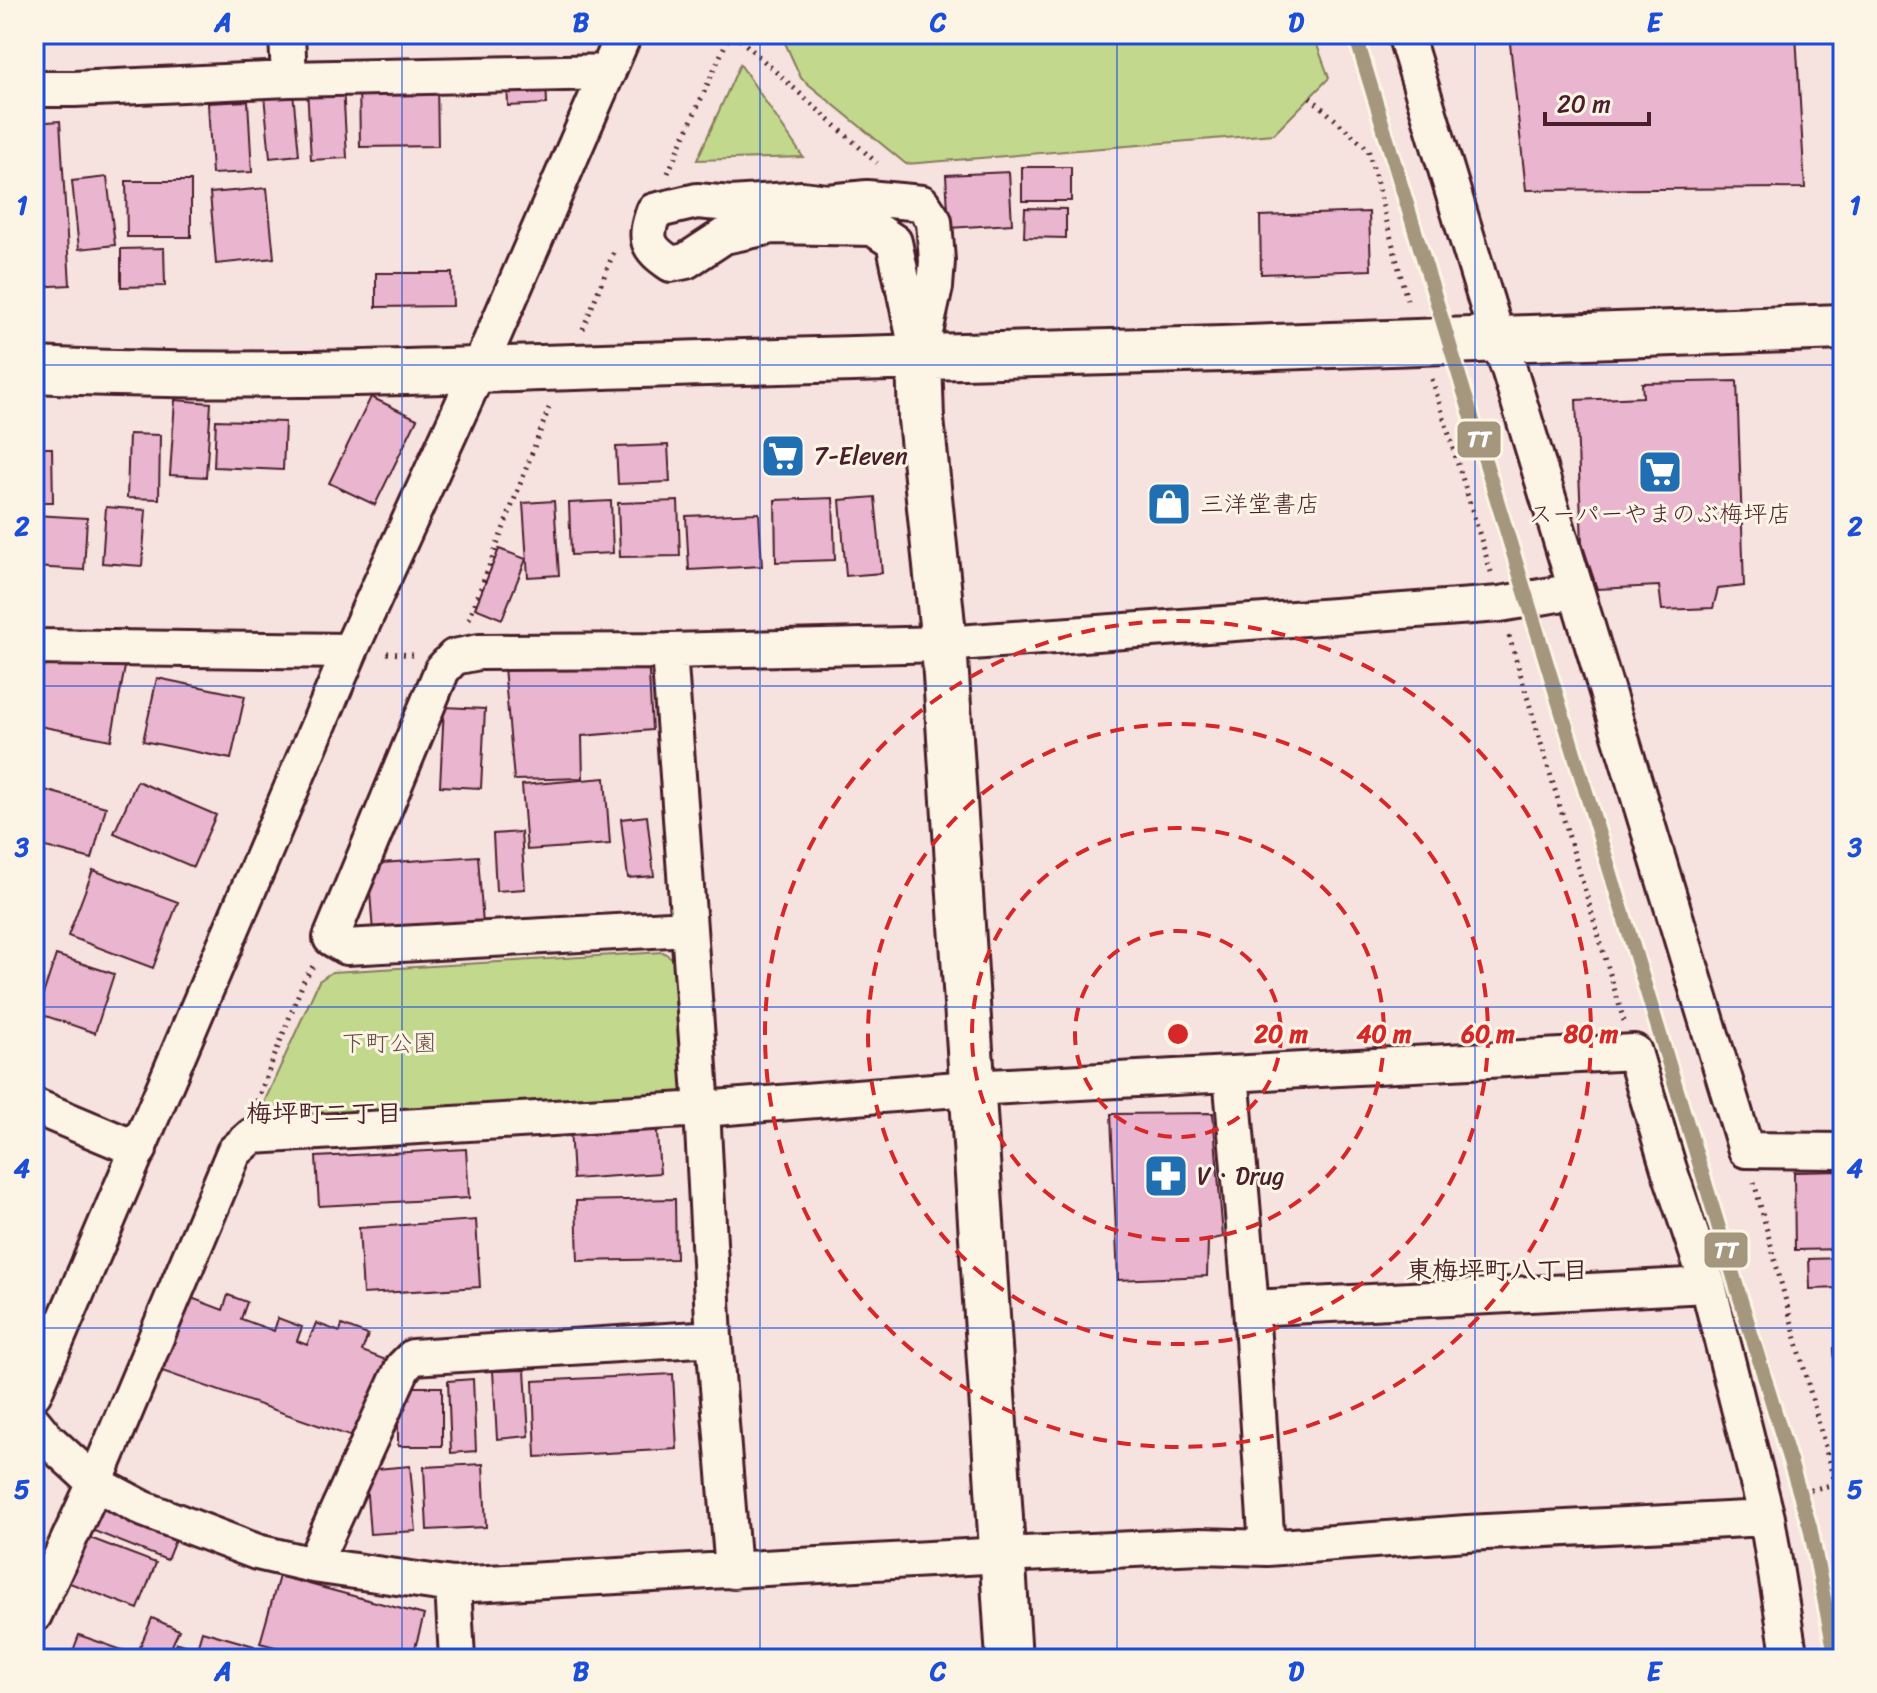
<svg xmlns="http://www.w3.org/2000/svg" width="1877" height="1693" viewBox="0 0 1877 1693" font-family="Sriracha,'Klee One',sans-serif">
<rect width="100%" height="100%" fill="#f6e2de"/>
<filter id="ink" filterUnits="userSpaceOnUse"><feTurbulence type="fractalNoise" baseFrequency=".0125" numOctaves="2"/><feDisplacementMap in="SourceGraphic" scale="16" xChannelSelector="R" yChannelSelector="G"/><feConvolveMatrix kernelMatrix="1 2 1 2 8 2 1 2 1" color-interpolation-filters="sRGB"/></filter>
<g filter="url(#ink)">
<path fill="#c2d88d" stroke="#867c5c" stroke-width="2" d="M781,34H1313L1329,78L1274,134L906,164L801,78Z
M740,64L803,157L697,160Z
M663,952L679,963L684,1090L674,1100L281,1124L262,1107L319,981L332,972Z"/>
<path fill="#e9b5cf" stroke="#4a1f2b" stroke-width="2" d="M1509,34H1796L1805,188L1526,190Z
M546,75L547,104L508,106L507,77Z
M359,80H437L438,146L360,147Z
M343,85L347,158L311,160L307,87Z
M293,92L299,155L270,158L264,95Z
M248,101L252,172L212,174L208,103Z
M60,121L70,285L34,287V123Z
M1022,167H1071V201H1022Z
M1009,172L1012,224L949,228L946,175Z
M107,177L115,245L79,249L72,181Z
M126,181H191V237H127Z
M267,188L274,258L216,264L210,193Z
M1025,208L1066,209V238L1024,237Z
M1369,212L1371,270L1261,274L1260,216Z
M164,248L165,286L121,287V249Z
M376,273H452L453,306L376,307Z
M1737,381L1744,586L1718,589L1713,608L1662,610L1659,586L1597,589L1582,543L1576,400L1643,397L1642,383Z
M371,397L417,419L375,505L329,483Z
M175,400L211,403L206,477L170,475Z
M216,420L285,422L283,470L214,467Z
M129,434L160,435L159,499L127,498Z
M668,445L670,482L618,484L616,447Z
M34,448H52L53,502H34Z
M875,497L882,573L846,576L840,500Z
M833,498L835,560L776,562L775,500Z
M554,501L559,575L528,577L523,503Z
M611,501L613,553L571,555L569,503Z
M678,501L680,556L620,557L618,503Z
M106,507L146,510L142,566L102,563Z
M759,513L762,566L689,570L686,516Z
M34,515L87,518L84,570L34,567Z
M499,549L526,559L502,619L475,608Z
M35,650L125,667L111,740L34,725Z
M648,655L652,730L582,736L583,778L514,780L504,667Z
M157,678L245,696L231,759L143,741Z
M444,707L485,709L481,788L440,786Z
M605,778L610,844L527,850L522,785Z
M137,781L216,815L193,867L114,833Z
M34,787L106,807L92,859L34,844Z
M647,816L654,876L628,878L621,819Z
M521,832L525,889L496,891L493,834Z
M478,856L483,925L373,933L368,864Z
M93,870L178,902L153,968L68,936Z
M56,955L114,974L95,1033L37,1013Z
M1213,1113L1223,1237L1208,1240L1207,1276L1118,1280L1111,1114Z
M656,1121L660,1173L573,1179L570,1127Z
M466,1149L469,1198L319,1206L316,1157Z
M1843,1171V1249L1795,1250L1794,1172Z
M675,1199L676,1259L578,1261L576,1201Z
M476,1220L480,1287L363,1294L359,1228Z
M1843,1258V1288L1810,1289L1809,1259Z
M228,1295L247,1302L241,1319L274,1331L278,1318L302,1327L297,1341L307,1345L316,1323L340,1332L342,1325L368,1335L362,1351L386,1360L358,1439L162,1371L189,1297L223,1310Z
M1834,1348H1843V1405H1837Z
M525,1370L529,1436L497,1439L493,1371Z
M673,1374L677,1449L536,1457L533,1381Z
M473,1379L476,1451L451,1453L448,1381Z
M398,1387H442V1446H398Z
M483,1464L486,1527L427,1530L424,1467Z
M410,1466L416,1531L370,1534L365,1470Z
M97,1507L176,1538L167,1560L89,1529Z
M85,1536L156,1563L138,1609L67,1582Z
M279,1576L424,1615L412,1659H320L260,1643Z
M152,1618L179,1630L166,1659H135Z
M202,1631L254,1646L250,1659H171L177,1643L197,1648Z
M79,1635L128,1652L125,1659H70Z"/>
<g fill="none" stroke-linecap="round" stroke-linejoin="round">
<g stroke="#4a1f2b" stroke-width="40">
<path id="street" d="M287,34L289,79
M1405,34L1498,340L1509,369L1746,1150L1843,1151
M34,89H74L289,79L608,72
M867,198L922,203L934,221L937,261L935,287L919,359L894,242L873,228L773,226L724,236L686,261L671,264C646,247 644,239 654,211L697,201L731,204L802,199L828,202Z
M34,647L350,651
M669,651L702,1109L714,1338L733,1571
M688,928L346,947L331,938L442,670L454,657L479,652L669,651L944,644L1500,604L1575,591
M1231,1074L1251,1308L1267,1548
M34,1106L139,1150
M1251,1308L1708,1285
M34,1393L350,651L478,371L624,34
M34,1423L47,1439L95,1483L144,1509L257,1552L313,1565L453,1585L1003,1555L1200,1546L1267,1548L1467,1533L1767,1518
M313,1565L403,1367L413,1357L714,1338
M453,1585L457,1659
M34,1615L95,1483L234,1152L252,1136L702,1109L971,1088L1634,1052L1669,1169L1708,1285L1767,1518L1790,1659"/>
</g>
<g stroke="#4a1f2b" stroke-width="50">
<path id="secondary" d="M919,359L921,419L944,644L1009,1659
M34,370C258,381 482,369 707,363C1086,354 1464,342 1843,327"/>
</g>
<path stroke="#4a1f2b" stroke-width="5" stroke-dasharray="2 6" stroke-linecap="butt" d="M734,34L877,163
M1310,97L1368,149L1408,304
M668,173L730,34
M583,329L615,249
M1432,379L1491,572
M469,619L549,408
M1509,636L1624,1021
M387,653L413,655
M257,1101L304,980L313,966
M1754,1182L1835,1484L1794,1494"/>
<use href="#street" stroke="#fcf5e5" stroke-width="34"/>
<use href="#secondary" stroke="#fcf5e5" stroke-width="44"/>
<g stroke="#fcf5e5" stroke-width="20">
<path id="rail-1" d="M1355,34L1810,1527L1836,1659"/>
</g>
<use href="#rail-1" stroke="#a4977e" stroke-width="14"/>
</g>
</g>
<path fill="none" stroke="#1d4ed8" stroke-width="2" stroke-opacity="0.55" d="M402,34V1659M760,34V1659M1117,34V1659M1475,34V1659M34,365H1843M34,686H1843M34,1007H1843M34,1328H1843"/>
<g fill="none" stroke="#d62828" stroke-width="4" stroke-dasharray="14 10">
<circle cx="1178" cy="1034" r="103"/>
<circle cx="1178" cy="1034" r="206"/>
<circle cx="1178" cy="1034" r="310"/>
<circle cx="1178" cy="1034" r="413"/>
</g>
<defs>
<g id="supermarket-square" transform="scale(2.3)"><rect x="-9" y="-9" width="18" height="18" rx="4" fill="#1f6fb2" stroke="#fcf5e5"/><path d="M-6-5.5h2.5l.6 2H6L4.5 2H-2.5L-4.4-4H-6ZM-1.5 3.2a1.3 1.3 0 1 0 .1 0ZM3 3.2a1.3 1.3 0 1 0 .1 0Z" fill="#fff"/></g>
<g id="shop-square" transform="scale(2.3)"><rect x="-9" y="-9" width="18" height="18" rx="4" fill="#1f6fb2" stroke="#fcf5e5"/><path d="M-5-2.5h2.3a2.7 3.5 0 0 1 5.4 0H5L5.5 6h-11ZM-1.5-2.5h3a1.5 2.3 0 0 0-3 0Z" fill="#fff"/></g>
<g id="pharmacy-square" transform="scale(2.3)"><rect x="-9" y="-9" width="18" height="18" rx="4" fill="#1f6fb2" stroke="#fcf5e5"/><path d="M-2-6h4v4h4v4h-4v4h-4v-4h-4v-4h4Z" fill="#fff"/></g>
</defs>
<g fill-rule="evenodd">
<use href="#supermarket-square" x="783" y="456"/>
<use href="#supermarket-square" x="1660" y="472"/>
<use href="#shop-square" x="1169" y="504"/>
<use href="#pharmacy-square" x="1166" y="1176"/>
</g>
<g text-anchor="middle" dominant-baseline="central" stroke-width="6" stroke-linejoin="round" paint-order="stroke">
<g font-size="24" fill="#4a1f2b" stroke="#fcf5e5" text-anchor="start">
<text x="814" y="456">7-Eleven</text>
<text x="1200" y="504">三洋堂書店</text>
<text x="1660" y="514" text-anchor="middle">スーパーやまのぶ梅坪店</text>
<text x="1197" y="1176">V・Drug</text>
</g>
<g font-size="24" fill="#684d44" stroke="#fcf5e5">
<text x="389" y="1043">下町公園</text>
</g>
<g font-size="26" font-weight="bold" fill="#4a1f2b" stroke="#fcf5e5">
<text x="324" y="1113">梅坪町二丁目</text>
<text x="1497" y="1270">東梅坪町八丁目</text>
</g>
</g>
<circle cx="1178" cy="1034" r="12" fill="#d62828" stroke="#fcf5e5" stroke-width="4"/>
<g font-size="24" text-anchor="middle" font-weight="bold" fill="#d62828" stroke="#fcf5e5" stroke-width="6" stroke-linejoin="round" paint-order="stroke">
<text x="1281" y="1042">20 m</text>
<text x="1384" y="1042">40 m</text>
<text x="1488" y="1042">60 m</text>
<text x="1591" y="1042">80 m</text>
</g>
<g stroke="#fcf5e5" stroke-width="3">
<rect x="1456" y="420" width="46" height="39" rx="8" fill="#a4977e"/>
<rect x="1703" y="1231" width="46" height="38" rx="8" fill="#a4977e"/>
</g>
<g font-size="22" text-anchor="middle" font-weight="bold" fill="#fff">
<text x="1479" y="447">TT</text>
<text x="1726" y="1258">TT</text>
</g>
<rect width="1877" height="1693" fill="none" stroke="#fcf5e5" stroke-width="88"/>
<path d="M1545 112v12h104v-12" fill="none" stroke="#4a1f2b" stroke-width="4"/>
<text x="1557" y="112" font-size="24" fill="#4a1f2b" stroke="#fcf5e5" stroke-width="6" paint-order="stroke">20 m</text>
<rect x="44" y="44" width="1789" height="1605" fill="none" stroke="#1d4ed8" stroke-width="3"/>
<g font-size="26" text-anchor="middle" font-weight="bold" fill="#1d4ed8">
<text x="223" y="31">A</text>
<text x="581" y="31">B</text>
<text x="938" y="31">C</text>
<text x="1296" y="31">D</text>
<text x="1654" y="31">E</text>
<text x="22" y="214">1</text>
<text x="1855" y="214">1</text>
<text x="22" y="535">2</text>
<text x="1855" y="535">2</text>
<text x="22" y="856">3</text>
<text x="1855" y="856">3</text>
<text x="22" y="1177">4</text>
<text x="1855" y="1177">4</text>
<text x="22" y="1498">5</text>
<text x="1855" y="1498">5</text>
<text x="223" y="1680">A</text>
<text x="581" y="1680">B</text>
<text x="938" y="1680">C</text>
<text x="1296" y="1680">D</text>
<text x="1654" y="1680">E</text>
</g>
</svg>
